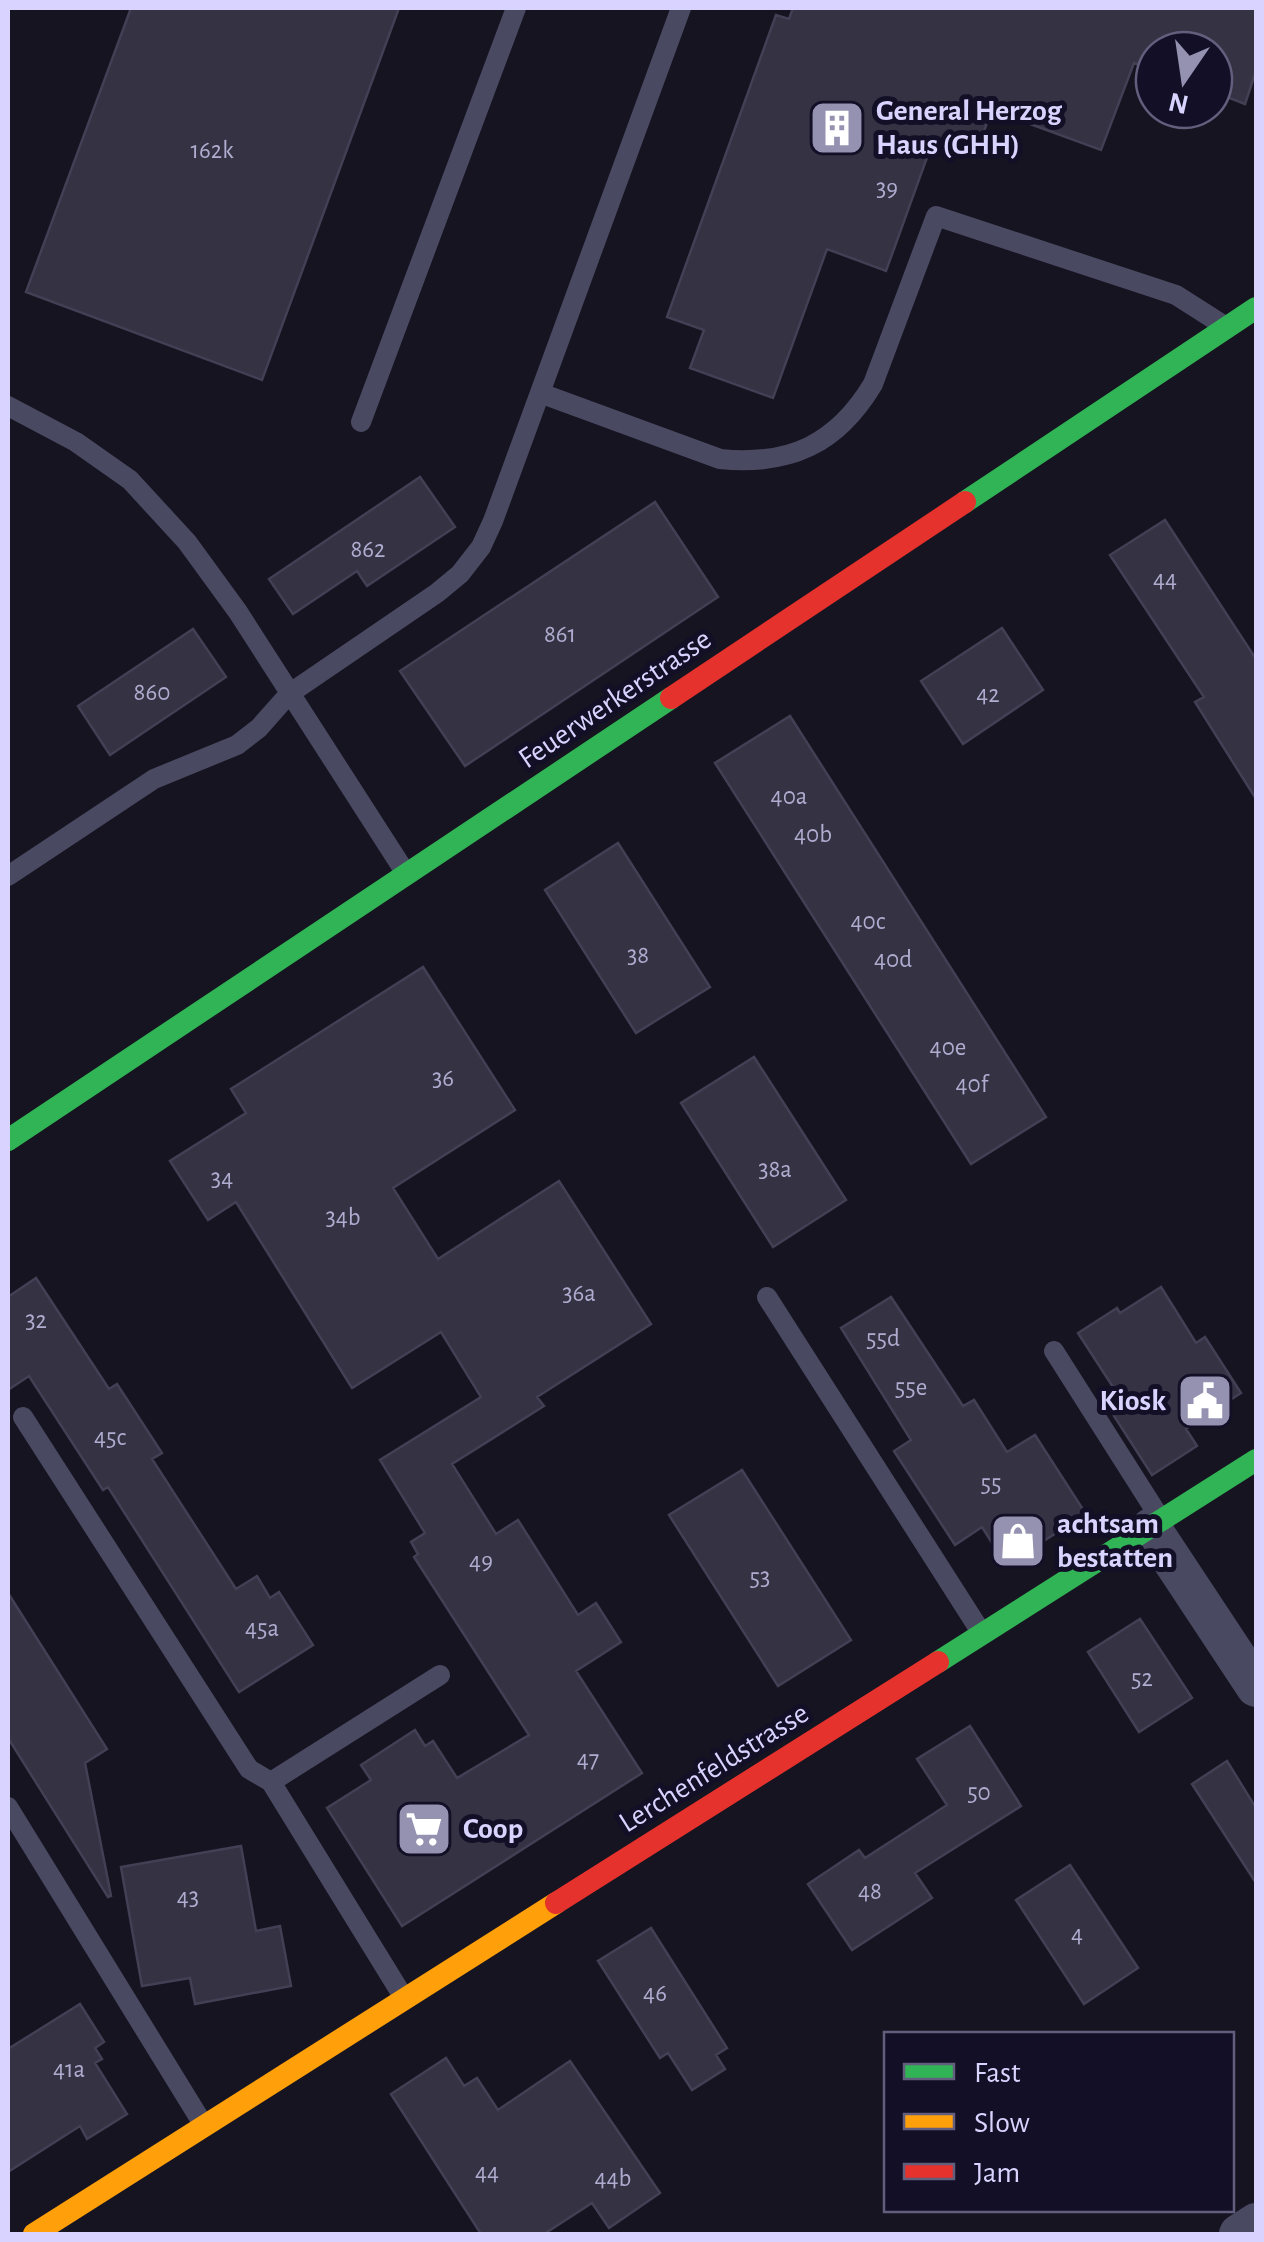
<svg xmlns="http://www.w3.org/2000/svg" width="1264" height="2242" viewBox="0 0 1264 2242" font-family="'Alegreya Sans',sans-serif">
<rect width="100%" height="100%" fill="#161421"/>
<path fill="#343243" stroke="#433f54" stroke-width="2.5" d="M131,8H399L262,380L26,292Z
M793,8H1256V71L1245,104L1214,92V50H1154V71L1134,63L1101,150L992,110L976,152L934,138L886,271L827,249L773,398L690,368L704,330L667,317L776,15L789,19Z
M420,477L455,527L367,586L357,571L293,614L269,579Z
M655,502L718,597L465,766L400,671Z
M1165,520L1256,659V799L1195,702L1204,697L1110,555Z
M1002,628L1043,690L963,744L921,681Z
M193,629L226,677L110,755L78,706Z
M790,716L1046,1117L971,1164L715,763Z
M618,843L710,987L636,1033L545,890Z
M423,967L515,1110L393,1188L438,1259L559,1181L651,1324L537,1397L544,1406L452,1464L496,1534L518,1520L578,1615L596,1603L621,1642L576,1671L642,1773L402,1926L327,1808L371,1780L361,1765L415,1730L425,1746L433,1741L457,1778L529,1735L414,1557L418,1554L411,1542L425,1533L380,1460L481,1397L441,1332L352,1388L236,1202L208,1220L170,1161L246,1113L231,1089Z
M754,1057L846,1200L773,1247L681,1103Z
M36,1278L109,1389L117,1384L162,1453L152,1459L236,1589L257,1576L270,1598L279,1592L313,1645L239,1692L108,1487L103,1490L29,1376L8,1390V1297Z
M1161,1287L1196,1343L1205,1337L1241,1393L1186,1429L1197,1446L1152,1475L1107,1405L1113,1387L1078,1333L1117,1308L1120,1313Z
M891,1297L963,1406L974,1400L1007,1452L1035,1435L1086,1514L1006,1565L982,1527L955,1545L894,1451L911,1440L841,1328Z
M742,1470L851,1640L778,1686L669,1515Z
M8,1593L107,1749L85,1763L111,1896L108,1897L8,1738Z
M1140,1619L1192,1698L1139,1732L1088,1652Z
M970,1726L1021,1806L915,1873L932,1898L852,1950L808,1884L859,1850L865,1858L947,1805L917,1759Z
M1227,1761L1256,1808V1883L1192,1784Z
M241,1846L256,1931L280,1926L291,1986L195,2004L190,1978L142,1986L121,1867Z
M1070,1865L1138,1968L1084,2004L1016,1900Z
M651,1928L727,2048L716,2055L725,2069L692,2090L668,2053L660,2058L598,1961Z
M80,2004L104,2042L95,2048L102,2059L95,2063L127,2114L87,2139L80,2126L8,2172V2049Z
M446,2058L464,2086L477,2078L498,2110L570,2061L660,2193L609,2228L592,2203L544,2234H481L391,2094Z"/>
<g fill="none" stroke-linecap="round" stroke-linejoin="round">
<path stroke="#4a4962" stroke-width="20" d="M540,393L720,459C790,466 837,444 873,384L936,216L1176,295L1223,325
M8,406L76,442L130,480L187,542L238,612L405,872
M361,422L516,8
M8,876L154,779L237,745L259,728L289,694L437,593L460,574L481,547L493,521L681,8
M767,1297L981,1632
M1054,1351L1160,1518
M23,1417L249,1769L271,1782
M8,1807L203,2124
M404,1998L271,1782L440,1675"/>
<path stroke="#4a4962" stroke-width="40" d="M1151,1528L1256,1687
M1239,2234L1256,2223"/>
<path stroke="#30b455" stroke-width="22" d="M965,502L1256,308
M8,1140L671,698
M938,1662L1256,1460"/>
<path stroke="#ff9f0a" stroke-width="22" d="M34,2234L556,1903"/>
<path stroke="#e5322d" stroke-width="22" d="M671,698L965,502
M556,1903L938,1662"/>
</g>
<defs>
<g id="building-square" transform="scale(2.875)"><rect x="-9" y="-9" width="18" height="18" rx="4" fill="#9591b1" stroke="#130f26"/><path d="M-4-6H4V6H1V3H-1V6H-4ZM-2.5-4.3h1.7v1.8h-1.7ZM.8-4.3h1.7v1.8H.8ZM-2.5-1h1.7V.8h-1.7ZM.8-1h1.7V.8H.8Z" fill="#fff"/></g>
<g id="civic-square" transform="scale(2.875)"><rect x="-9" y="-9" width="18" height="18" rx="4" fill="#9591b1" stroke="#130f26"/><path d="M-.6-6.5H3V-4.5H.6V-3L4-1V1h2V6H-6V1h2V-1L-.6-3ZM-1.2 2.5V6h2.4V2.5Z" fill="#fff"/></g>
<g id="shop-square" transform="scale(2.875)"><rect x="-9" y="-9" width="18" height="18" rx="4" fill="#9591b1" stroke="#130f26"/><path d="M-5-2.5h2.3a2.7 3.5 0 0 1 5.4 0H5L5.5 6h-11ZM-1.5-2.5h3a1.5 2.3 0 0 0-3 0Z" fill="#fff"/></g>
<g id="supermarket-square" transform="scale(2.875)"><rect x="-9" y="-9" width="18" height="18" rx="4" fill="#9591b1" stroke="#130f26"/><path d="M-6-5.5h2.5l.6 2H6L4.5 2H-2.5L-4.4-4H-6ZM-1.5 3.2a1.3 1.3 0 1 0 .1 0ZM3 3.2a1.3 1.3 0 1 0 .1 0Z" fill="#fff"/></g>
</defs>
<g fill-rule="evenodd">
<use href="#building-square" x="837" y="128"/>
<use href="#civic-square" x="1205" y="1401"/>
<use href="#shop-square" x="1018" y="1541"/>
<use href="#supermarket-square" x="424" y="1829"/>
</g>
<g text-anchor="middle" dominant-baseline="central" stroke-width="10" stroke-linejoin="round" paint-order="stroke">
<g font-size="25" fill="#b0acd0">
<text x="212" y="150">162k</text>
<text x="887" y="188">39</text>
<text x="368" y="549">862</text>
<text x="1165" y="579">44</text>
<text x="560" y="634">861</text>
<text x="152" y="692">860</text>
<text x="988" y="694">42</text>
<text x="789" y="796">40a</text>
<text x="813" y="834">40b</text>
<text x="868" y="921">40c</text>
<text x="638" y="955">38</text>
<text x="893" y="959">40d</text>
<text x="948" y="1047">40e</text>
<text x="443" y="1078">36</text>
<text x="972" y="1084">40f</text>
<text x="775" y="1169">38a</text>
<text x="222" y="1178">34</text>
<text x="343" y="1217">34b</text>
<text x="579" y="1293">36a</text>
<text x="36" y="1320">32</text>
<text x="883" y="1338">55d</text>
<text x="911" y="1387">55e</text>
<text x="110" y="1437">45c</text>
<text x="991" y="1483">55</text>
<text x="481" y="1561">49</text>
<text x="760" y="1577">53</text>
<text x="262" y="1628">45a</text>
<text x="1142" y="1678">52</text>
<text x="588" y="1759">47</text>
<text x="979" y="1792">50</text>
<text x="870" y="1891">48</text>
<text x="188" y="1897">43</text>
<text x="1077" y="1934">4</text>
<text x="655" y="1993">46</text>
<text x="69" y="2069">41a</text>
<text x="487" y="2172">44</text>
<text x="613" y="2178">44b</text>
</g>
<g font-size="30" font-weight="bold" fill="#d9d4ff" stroke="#130f26" text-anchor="start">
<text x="876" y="111">General Herzog<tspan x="876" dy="34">Haus (GHH)</tspan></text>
<text x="1166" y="1401" text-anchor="end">Kiosk</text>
<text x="1057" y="1524">achtsam<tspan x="1057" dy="34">bestatten</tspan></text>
<text x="463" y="1829">Coop</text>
</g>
<g font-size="30" fill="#d9d4ff" stroke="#130f26">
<text transform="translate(615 699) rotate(-34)">Feuerwerkerstrasse</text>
<text transform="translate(714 1768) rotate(-32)">Lerchenfeldstrasse</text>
</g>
</g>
<rect width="1264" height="2242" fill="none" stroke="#d9d4ff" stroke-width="20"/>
<rect x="884" y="2032" width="350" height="180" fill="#130f26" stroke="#625e7d" stroke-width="2.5"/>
<rect x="904" y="2064" width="50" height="15" fill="#30b455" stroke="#625e7d" stroke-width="2.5"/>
<text x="974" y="2082" font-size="30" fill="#d9d4ff">Fast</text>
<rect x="904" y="2114" width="50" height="15" fill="#ff9f0a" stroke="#625e7d" stroke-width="2.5"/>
<text x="974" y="2132" font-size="30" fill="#d9d4ff">Slow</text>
<rect x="904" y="2164" width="50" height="15" fill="#e5322d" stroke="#625e7d" stroke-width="2.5"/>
<text x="974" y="2182" font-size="30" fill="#d9d4ff">Jam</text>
<g transform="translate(1184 80) rotate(193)"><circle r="48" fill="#130f26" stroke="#625e7d" stroke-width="2.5"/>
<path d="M0-8L18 38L0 25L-18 38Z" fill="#9591b1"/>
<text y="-15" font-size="28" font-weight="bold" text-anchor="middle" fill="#d9d4ff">N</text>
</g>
</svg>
